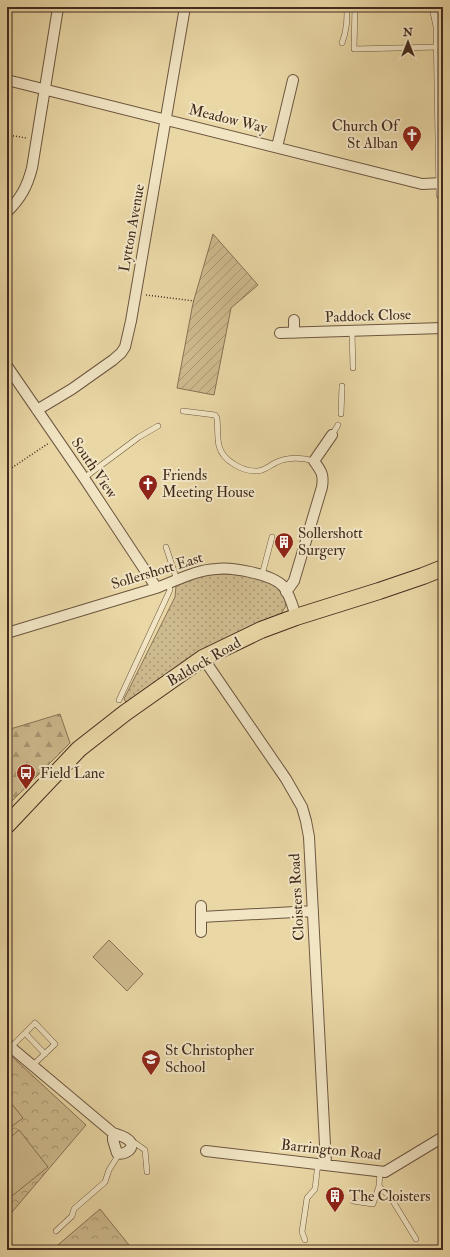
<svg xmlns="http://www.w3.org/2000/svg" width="450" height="1257" viewBox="0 0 450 1257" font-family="'IM FELL Double Pica',serif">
<defs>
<pattern id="grass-dots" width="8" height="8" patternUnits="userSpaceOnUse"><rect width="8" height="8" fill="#cdba8e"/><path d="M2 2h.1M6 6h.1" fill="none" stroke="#a89773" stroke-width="1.8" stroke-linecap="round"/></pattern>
<pattern id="forest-firs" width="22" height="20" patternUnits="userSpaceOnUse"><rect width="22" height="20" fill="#cdba8e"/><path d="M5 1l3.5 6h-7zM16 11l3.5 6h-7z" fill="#a89773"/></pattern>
<pattern id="park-crowns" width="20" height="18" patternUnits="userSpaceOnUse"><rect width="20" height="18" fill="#cdba8e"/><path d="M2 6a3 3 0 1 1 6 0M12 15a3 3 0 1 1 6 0" fill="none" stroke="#a89773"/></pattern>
<pattern id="garden-furrows" width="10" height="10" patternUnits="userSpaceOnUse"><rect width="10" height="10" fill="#cdba8e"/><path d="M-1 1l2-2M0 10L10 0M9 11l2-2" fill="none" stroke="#a89773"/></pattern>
</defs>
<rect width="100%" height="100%" fill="#e9d7a5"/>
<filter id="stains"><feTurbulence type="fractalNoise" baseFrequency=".005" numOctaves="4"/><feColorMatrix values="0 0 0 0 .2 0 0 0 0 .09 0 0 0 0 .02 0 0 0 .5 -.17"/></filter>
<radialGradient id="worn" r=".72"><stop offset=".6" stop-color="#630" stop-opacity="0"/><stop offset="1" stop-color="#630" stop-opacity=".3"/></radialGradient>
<path fill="url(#grass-dots)" stroke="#887256" d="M213,574C236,574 283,574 286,606L280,615L127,704L124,699L175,597L176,586L201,576Z"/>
<path fill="url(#forest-firs)" stroke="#887256" d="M60,714L70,743L7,806V730Z"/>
<path fill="url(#park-crowns)" stroke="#887256" d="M7,1052L86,1125L7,1218Z
M100,1209L133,1250H52Z"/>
<path fill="url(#garden-furrows)" stroke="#887256" d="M213,234L258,285L231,308L214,395L177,388L193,303Z"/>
<path fill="#cdba8e" stroke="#887256" d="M109,940L143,974L127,991L93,957Z
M7,1098L23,1118L7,1130Z
M19,1130L48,1167L7,1200V1140Z"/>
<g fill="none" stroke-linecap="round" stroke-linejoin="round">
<g stroke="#6d5640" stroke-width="6">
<path id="service" d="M355,7L354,49L439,47
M342,43C347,30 347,20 347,7
M352,332L353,368
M183,411L215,415L217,418C218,427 217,437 219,446C223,461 243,472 258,471C265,470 269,466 275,463C286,457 302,457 314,461
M341,414L342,386
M332,435L338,425
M84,478L139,437L158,426
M166,547L177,580
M262,575L272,537
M119,700L170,590L168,583
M25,1033L45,1054
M11,1047L35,1023L55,1044L33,1065
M131,1142L135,1143L145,1150L147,1172
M380,1172L379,1186L391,1198L416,1239
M353,1201L373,1204L379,1186
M56,1231L72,1216L74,1209L105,1182L109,1170L119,1154
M305,1240L302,1232L307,1198L315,1189L318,1163"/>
</g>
<g stroke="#6d5640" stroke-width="12">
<path id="minor" d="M7,80L422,184L443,183
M277,147L293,80
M7,212C21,198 27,187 32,168L58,8
M294,320V333
M280,333L443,328
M7,366L84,478L156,587
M37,410L72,389L113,360L121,353L125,347L131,321L185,7
M286,592L294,581L322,487C324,474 321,471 314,461L332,435
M7,633C57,618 106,603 156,588C176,581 195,570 216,569C232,567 272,574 283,586C290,594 293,607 296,617
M203,658L286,779L302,807L306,821L309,837L326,1164
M201,906V932
M201,917L313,911
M7,1044L113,1133C118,1135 128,1137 131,1143C134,1151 122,1155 117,1153L113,1140V1133
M206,1151L385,1172L443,1137"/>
</g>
<g stroke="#6d5640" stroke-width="14">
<path id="tertiary" d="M436,7L440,26L443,194"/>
</g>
<g stroke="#442b1e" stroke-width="18">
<path id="primary" d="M7,825L79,749L125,713L203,658L261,630L296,617L379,591L423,576L443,568"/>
</g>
<path stroke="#442b1e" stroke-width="1.5" stroke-dasharray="1 2" stroke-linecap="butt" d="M7,135L27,138
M146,295L194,301
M7,471L49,443"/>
<use href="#service" stroke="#f1e5c4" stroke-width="5"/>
<use href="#minor" stroke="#f1e5c4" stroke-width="10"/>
<use href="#tertiary" stroke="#f1e5c4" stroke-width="13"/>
<use href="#primary" stroke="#e9d7a5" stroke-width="16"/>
</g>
<defs>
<g id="church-pin" transform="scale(1)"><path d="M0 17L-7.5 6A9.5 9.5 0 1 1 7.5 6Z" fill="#8f2418" stroke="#f1e5c4"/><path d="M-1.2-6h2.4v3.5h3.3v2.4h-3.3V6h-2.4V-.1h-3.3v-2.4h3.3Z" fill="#fff"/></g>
<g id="building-pin" transform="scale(1)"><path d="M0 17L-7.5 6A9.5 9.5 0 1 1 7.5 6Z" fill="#8f2418" stroke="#f1e5c4"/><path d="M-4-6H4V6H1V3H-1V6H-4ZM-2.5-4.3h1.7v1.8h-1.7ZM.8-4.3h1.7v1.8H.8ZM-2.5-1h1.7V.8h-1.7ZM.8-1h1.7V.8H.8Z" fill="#fff"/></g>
<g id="bus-pin" transform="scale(1)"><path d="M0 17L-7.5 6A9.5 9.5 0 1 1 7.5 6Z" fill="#8f2418" stroke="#f1e5c4"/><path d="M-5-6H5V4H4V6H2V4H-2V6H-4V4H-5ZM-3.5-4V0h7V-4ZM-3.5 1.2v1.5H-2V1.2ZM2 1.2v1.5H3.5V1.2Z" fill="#fff"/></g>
<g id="school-pin" transform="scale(1)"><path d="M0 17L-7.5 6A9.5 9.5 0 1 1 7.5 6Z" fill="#8f2418" stroke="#f1e5c4"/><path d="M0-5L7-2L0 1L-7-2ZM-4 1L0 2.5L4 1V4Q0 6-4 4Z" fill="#fff"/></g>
</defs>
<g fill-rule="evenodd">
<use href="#church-pin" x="412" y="135"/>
<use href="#church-pin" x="148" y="484"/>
<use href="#building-pin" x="284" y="542"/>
<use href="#bus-pin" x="26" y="773"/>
<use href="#school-pin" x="151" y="1059"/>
<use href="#building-pin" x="335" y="1196"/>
</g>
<g text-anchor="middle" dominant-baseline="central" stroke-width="4" stroke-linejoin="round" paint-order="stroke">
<g font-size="15" fill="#442b1e" stroke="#f1e5c4">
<text transform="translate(228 119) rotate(14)">Meadow Way</text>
<text transform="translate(132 228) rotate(-80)">Lytton Avenue</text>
<text transform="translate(368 316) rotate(-2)">Paddock Close</text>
<text transform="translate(94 468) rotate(56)">South View</text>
<text transform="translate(157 571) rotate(-17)">Sollershott East</text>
<text transform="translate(204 662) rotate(-30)">Baldock Road</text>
<text transform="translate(297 897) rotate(-93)">Cloisters Road</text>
<text transform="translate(331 1150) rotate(6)">Barrington Road</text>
</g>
<g font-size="15" fill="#442b1e" stroke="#f1e5c4" text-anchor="start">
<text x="398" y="126" text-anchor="end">Church Of<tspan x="398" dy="17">St Alban</tspan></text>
<text x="162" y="475">Friends<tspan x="162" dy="17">Meeting House</tspan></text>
<text x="298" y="533">Sollershott<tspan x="298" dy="17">Surgery</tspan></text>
<text x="40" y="773">Field Lane</text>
<text x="165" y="1050">St Christopher<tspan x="165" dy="17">School</tspan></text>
<text x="349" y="1196">The Cloisters</text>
</g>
</g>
<rect width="450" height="1257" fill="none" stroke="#e9d7a5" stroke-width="24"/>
<rect x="8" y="8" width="434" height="1241" fill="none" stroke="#442b1e" stroke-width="2"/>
<rect x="12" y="12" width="426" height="1233" fill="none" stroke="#442b1e"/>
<g transform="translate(408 42)" stroke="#f1e5c4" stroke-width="3" paint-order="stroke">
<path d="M0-3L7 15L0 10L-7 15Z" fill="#442b1e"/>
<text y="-6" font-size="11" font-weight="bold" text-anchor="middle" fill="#442b1e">N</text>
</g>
<rect width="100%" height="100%" filter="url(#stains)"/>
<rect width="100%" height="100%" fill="url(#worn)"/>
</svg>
